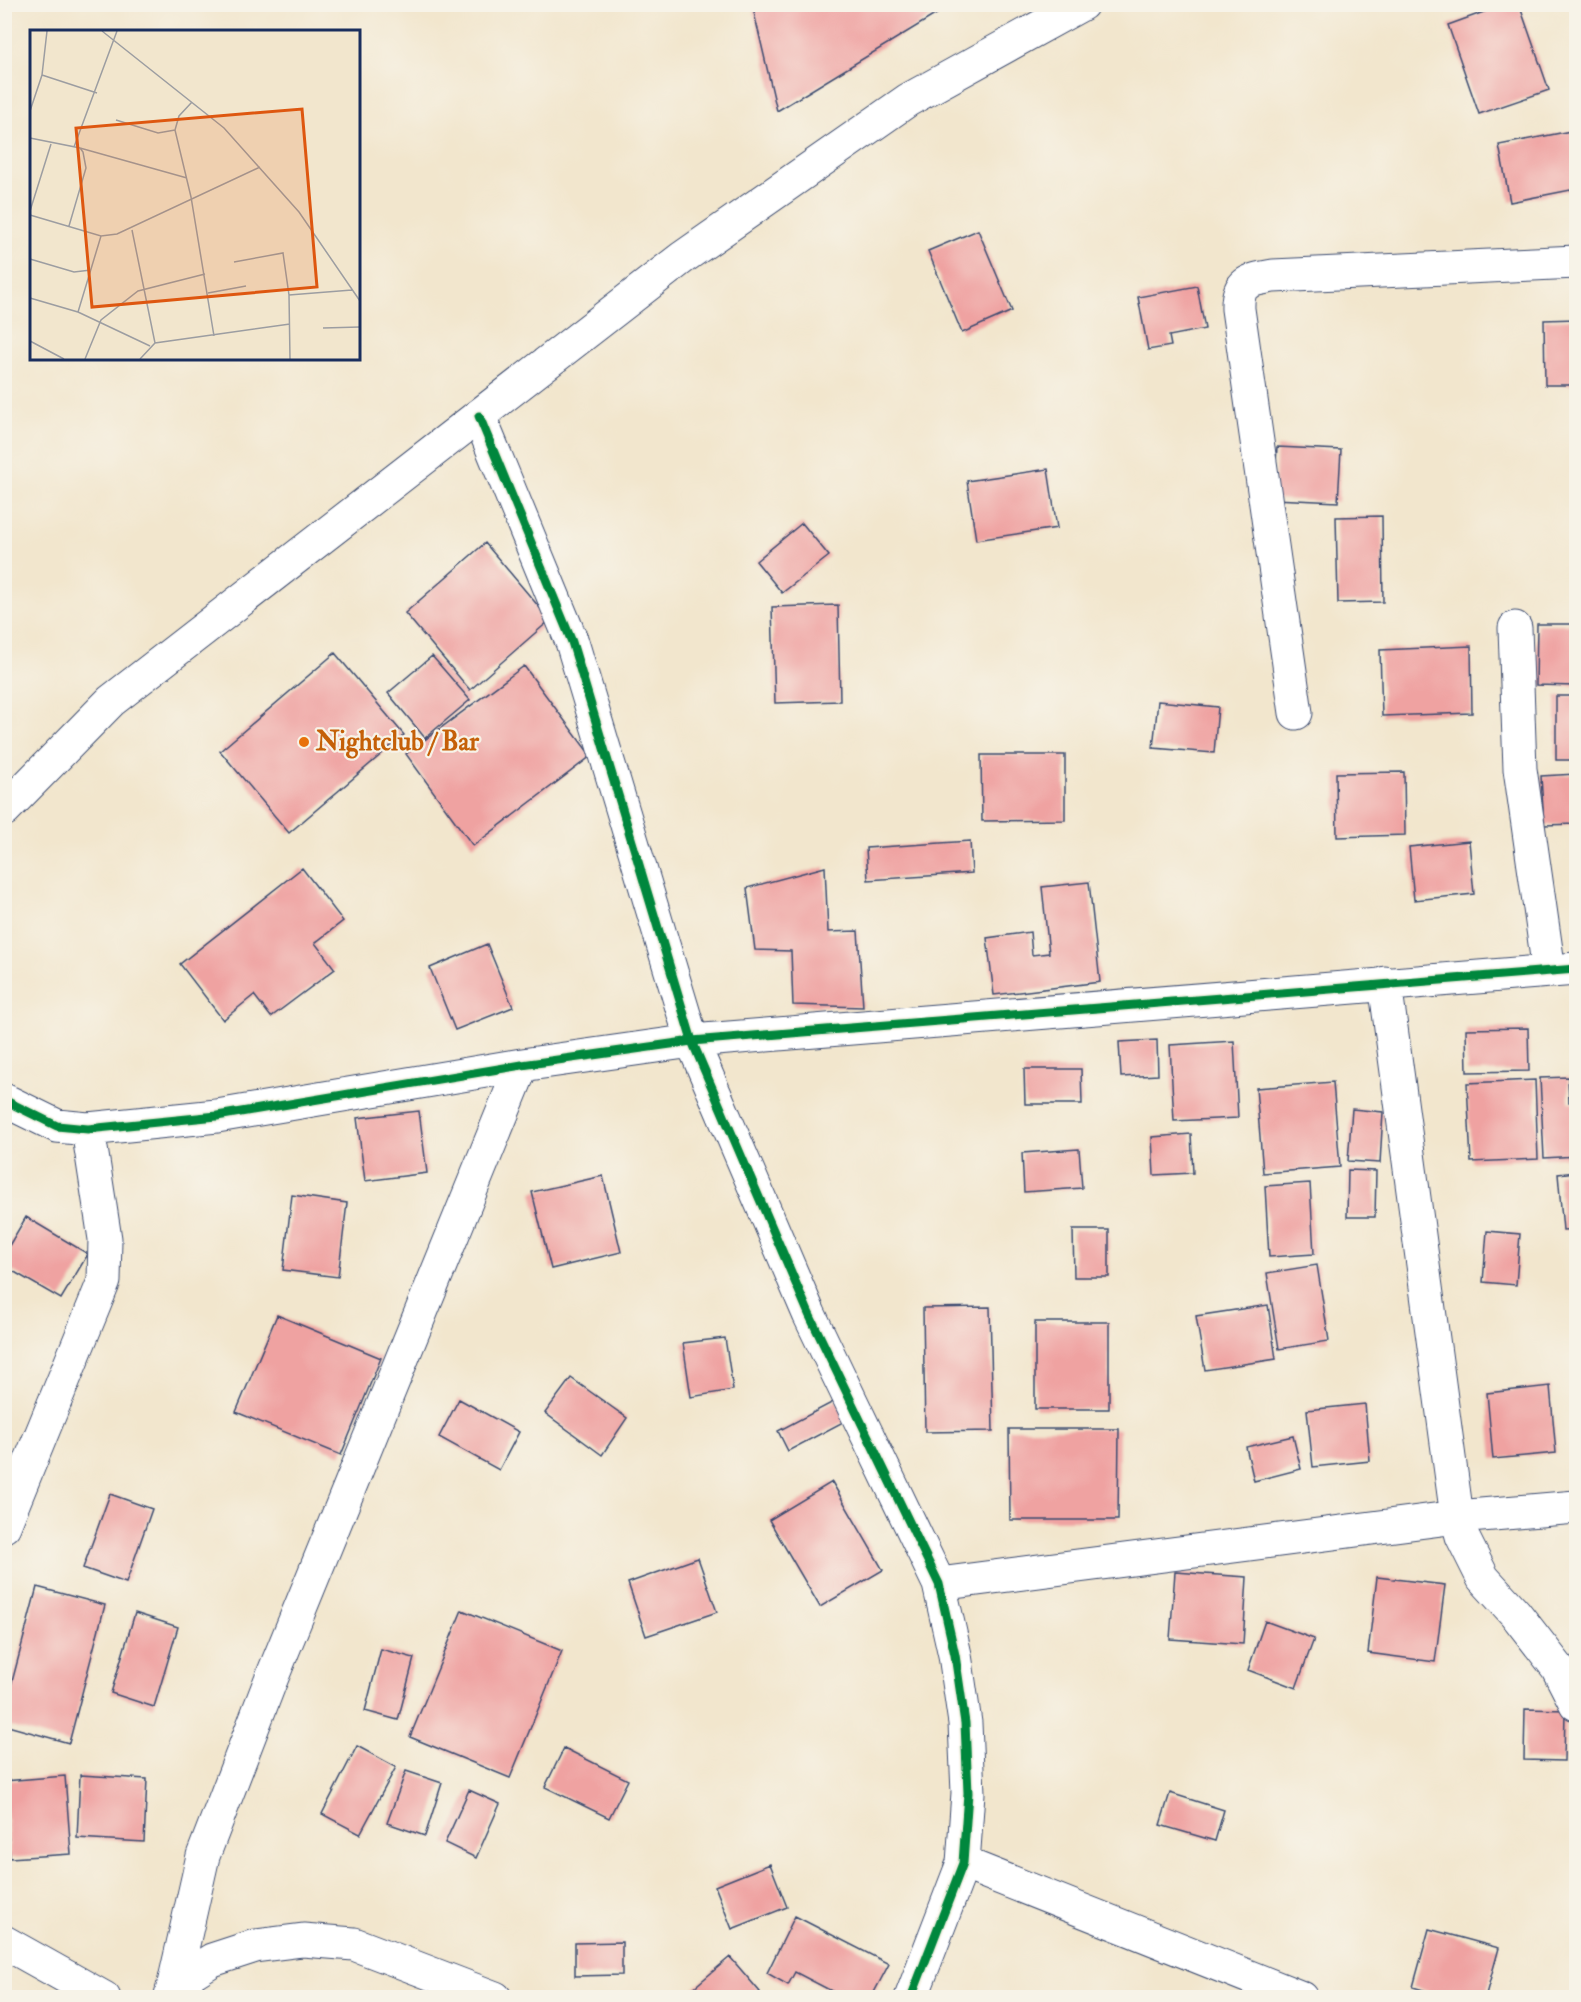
<svg xmlns="http://www.w3.org/2000/svg" width="1581" height="2002" viewBox="0 0 1581 2002" font-family="'IM FELL Double Pica',serif">
<rect width="100%" height="100%" fill="#f7f3e8"/>
<filter id="ink" filterUnits="userSpaceOnUse"><feTurbulence type="fractalNoise" baseFrequency=".0167" numOctaves="2"/><feDisplacementMap in="SourceGraphic" scale="12" xChannelSelector="R" yChannelSelector="G"/><feConvolveMatrix kernelMatrix="1 2 1 2 8 2 1 2 1" color-interpolation-filters="sRGB"/></filter>
<filter id="wash" filterUnits="userSpaceOnUse"><feTurbulence type="fractalNoise" baseFrequency=".008" numOctaves="4" result="noise"/><feDisplacementMap in="SourceGraphic" scale="24" xChannelSelector="R" yChannelSelector="G"/><feGaussianBlur stdDeviation="1.35" result="paint"/><feColorMatrix in="noise" values="0 0 0 0 0 0 0 0 0 0 0 0 0 0 0 0 0 1.4 0 .05"/><feComposite in="paint" operator="in"/></filter>
<g filter="url(#wash)">
<rect width="100%" height="100%" fill="#f2e6cd"/>
<g id="blocks">
<path fill="#efa2a1" d="M752,4H953L777,111Z
M1506,4H1519L1549,90L1479,114L1448,25Z
M1576,130V189L1510,202L1499,145Z
M978,230L1012,311L962,333L928,251Z
M1197,286L1205,329L1169,336L1171,346L1148,350L1138,297Z
M1576,319V385H1545L1544,320Z
M1277,447L1341,450L1338,502L1274,499Z
M1048,469L1057,528L976,540L967,481Z
M1382,516L1383,602L1338,603L1336,517Z
M802,523L829,556L782,593L756,561Z
M485,543L550,620L470,690L405,613Z
M838,605L840,701L775,703L772,607Z
M1537,624H1576V686L1536,685Z
M1471,646L1472,713L1382,716L1380,650Z
M335,653L404,735L289,833L220,751Z
M432,656L470,700L425,738L388,693Z
M524,666L591,756L473,846L406,754Z
M1556,696H1576V760H1556Z
M1158,701L1218,707L1214,753L1153,748Z
M981,755H1065V820L982,821Z
M1404,772L1405,835L1337,837L1336,773Z
M1576,774V824L1544,825L1541,776Z
M970,841L972,873L868,880L866,848Z
M1469,841L1474,894L1414,900L1409,847Z
M825,867L828,932L858,931L863,1007L793,1005L791,951L755,950L747,888Z
M302,868L343,921L315,943L335,969L271,1017L254,995L223,1020L180,964Z
M1089,882L1100,982L994,995L987,938L1030,932L1032,955L1049,953L1042,887Z
M487,944L513,1007L455,1030L430,968Z
M1528,1028L1529,1071L1467,1072L1466,1029Z
M1157,1040L1158,1075L1121,1077L1119,1042Z
M1234,1041L1238,1118L1174,1121L1170,1045Z
M1024,1069H1081L1082,1104H1025Z
M1568,1077L1569,1102H1576V1156L1544,1158L1540,1078Z
M1535,1080L1538,1159L1471,1162L1467,1083Z
M1333,1082L1340,1167L1263,1173L1256,1088Z
M1352,1109L1383,1112L1380,1163L1348,1161Z
M419,1111L427,1173L365,1181L357,1118Z
M1191,1134L1193,1173L1154,1175L1152,1137Z
M1079,1149L1082,1188L1024,1192L1022,1153Z
M1348,1170L1376,1171L1375,1217H1347Z
M1576,1172V1229L1563,1230L1558,1174Z
M603,1176L621,1252L551,1269L532,1192Z
M1310,1183L1314,1254L1269,1257L1265,1186Z
M292,1195L347,1203L338,1277L283,1270Z
M26,1217L88,1254L61,1299L4,1266V1254Z
M1073,1230H1109V1277H1074Z
M1487,1231L1520,1234L1516,1285L1483,1282Z
M1317,1265L1329,1341L1279,1349L1267,1273Z
M1268,1305L1276,1359L1205,1370L1196,1316Z
M990,1307L993,1431L925,1432L923,1308Z
M277,1315L381,1358L341,1455L236,1412Z
M1035,1322H1109V1409H1035Z
M725,1338L733,1390L691,1397L683,1343Z
M571,1378L627,1418L602,1455L545,1413Z
M1550,1386L1556,1453L1493,1459L1487,1393Z
M459,1399L519,1432L499,1470L439,1437Z
M837,1400L847,1420L788,1451L778,1431Z
M1365,1404L1370,1461L1313,1467L1307,1410Z
M1009,1429H1119L1118,1520H1010Z
M1293,1436L1301,1469L1254,1481L1246,1447Z
M832,1482L883,1570L820,1607L769,1520Z
M110,1494L152,1509L126,1583L83,1568Z
M698,1558L717,1612L646,1636L628,1583Z
M1175,1572L1247,1577L1243,1644L1170,1639Z
M1377,1577L1445,1585L1435,1662L1368,1653Z
M37,1587L105,1605L69,1743L4,1725V1712Z
M462,1610L562,1651L510,1778L410,1737Z
M135,1613L178,1627L154,1707L111,1693Z
M1265,1621L1314,1639L1296,1688L1248,1670Z
M381,1649L414,1658L398,1720L365,1711Z
M1525,1709L1565,1710L1564,1761L1524,1760Z
M357,1746L396,1767L360,1834L322,1814Z
M564,1748L628,1780L609,1818L545,1787Z
M406,1771L442,1783L425,1836L387,1823Z
M80,1775L147,1779L144,1842L77,1838Z
M65,1776L71,1854L10,1858L4,1781Z
M469,1790L500,1804L476,1858L445,1843Z
M1170,1793L1224,1810L1215,1841L1160,1825Z
M770,1864L787,1907L732,1929L715,1886Z
M795,1916L889,1964L871,1998H845L795,1972L788,1985L767,1973Z
M1429,1929L1499,1948L1485,1998H1450L1413,1987Z
M622,1942V1975L575,1976V1943Z
M730,1957L760,1992L753,1998H698L691,1990Z"/>
</g>
</g>
<g filter="url(#ink)">
<use href="#blocks" fill-opacity="0" stroke="#3b4a6f" stroke-width="1.5"/>
<g fill="none" stroke-linecap="round" stroke-linejoin="round">
<g stroke="#3b4a6f" stroke-width="35">
<path id="minor" d="M479,416L572,642L692,1041L809,1314L939,1584L955,1655L965,1723L968,1793L963,1863L911,1998
M1515,628L1520,769L1549,971
M1296,713L1238,309C1237,281 1250,280 1273,276L1576,262
M1385,983L1457,1517L1462,1536L1483,1578L1515,1613L1557,1667L1576,1704
M4,1100L57,1126L88,1129L217,1116L522,1065L692,1041L1576,969
M4,1526L104,1281L105,1239L88,1129
M939,1584L1457,1517L1576,1507
M963,1863L1302,1998
M4,1942L104,1998
M174,1984L203,1856L270,1682L522,1065
M171,1995L174,1984L212,1960L255,1946L303,1940L354,1944L495,1998"/>
</g>
<g stroke="#3b4a6f" stroke-width="35">
<path id="major" d="M4,810L111,701L682,258L908,100L1082,4"/>
</g>
<use href="#minor" stroke="#fff" stroke-width="33"/>
<use href="#major" stroke="#fff" stroke-width="33"/>
<g stroke="#f7f3e8" stroke-width="13">
<path id="cycleway" d="M479,416L572,642L692,1041L809,1314L939,1584L955,1655L965,1723L968,1793L963,1863L911,1998
M4,1100L57,1126L88,1129L217,1116L522,1065L692,1041L1576,969"/>
</g>
<use href="#cycleway" stroke="#00873e" stroke-width="9"/>
</g>
</g>
<circle fill="#e8710a" stroke="#f7f3e8" stroke-width="2" cx="304" cy="742" r="6"/>
<g text-anchor="middle" dominant-baseline="central" stroke-width="4.5" stroke-linejoin="round" paint-order="stroke">
<g font-size="26" font-weight="bold" fill="#c56008" stroke="#f7f3e8" text-anchor="start">
<text x="316" y="742">Nightclub / Bar</text>
</g>
</g>
<g transform="translate(30 30)">
<rect width="330" height="330" fill="#f2e6cd"/>
<path fill="none" stroke="#9c9da1" stroke-width="1.5" d="M72,1L194,98L269,182L330,271M12,45L67,63M162,72L149,86L145,100L161,167L184,306M0,81L12,45L17,1M86,90L128,103L145,100M0,108L50,118L53,122L56,138L39,196M44,117L87,1M50,118L157,148M0,181L21,114M0,185L71,206L87,204L230,137M102,200L125,313M0,229L44,242L61,240M204,232L253,223L259,265L260,329M178,263L216,256M259,265L322,260M0,268L48,282L71,206M48,282L120,316M293,298L330,297M0,311L34,329M55,329L71,290L108,261L175,244M110,329L125,313L260,294"/>
<path fill="#de5710" fill-opacity="0.15" stroke="#de5710" stroke-width="3" d="M272,79L287,257L62,277L46,98Z"/>
<rect width="330" height="330" fill="none" stroke="#1b2f5e" stroke-width="3"/>
</g>
<rect width="1581" height="2002" fill="none" stroke="#f7f3e8" stroke-width="24"/>
</svg>
